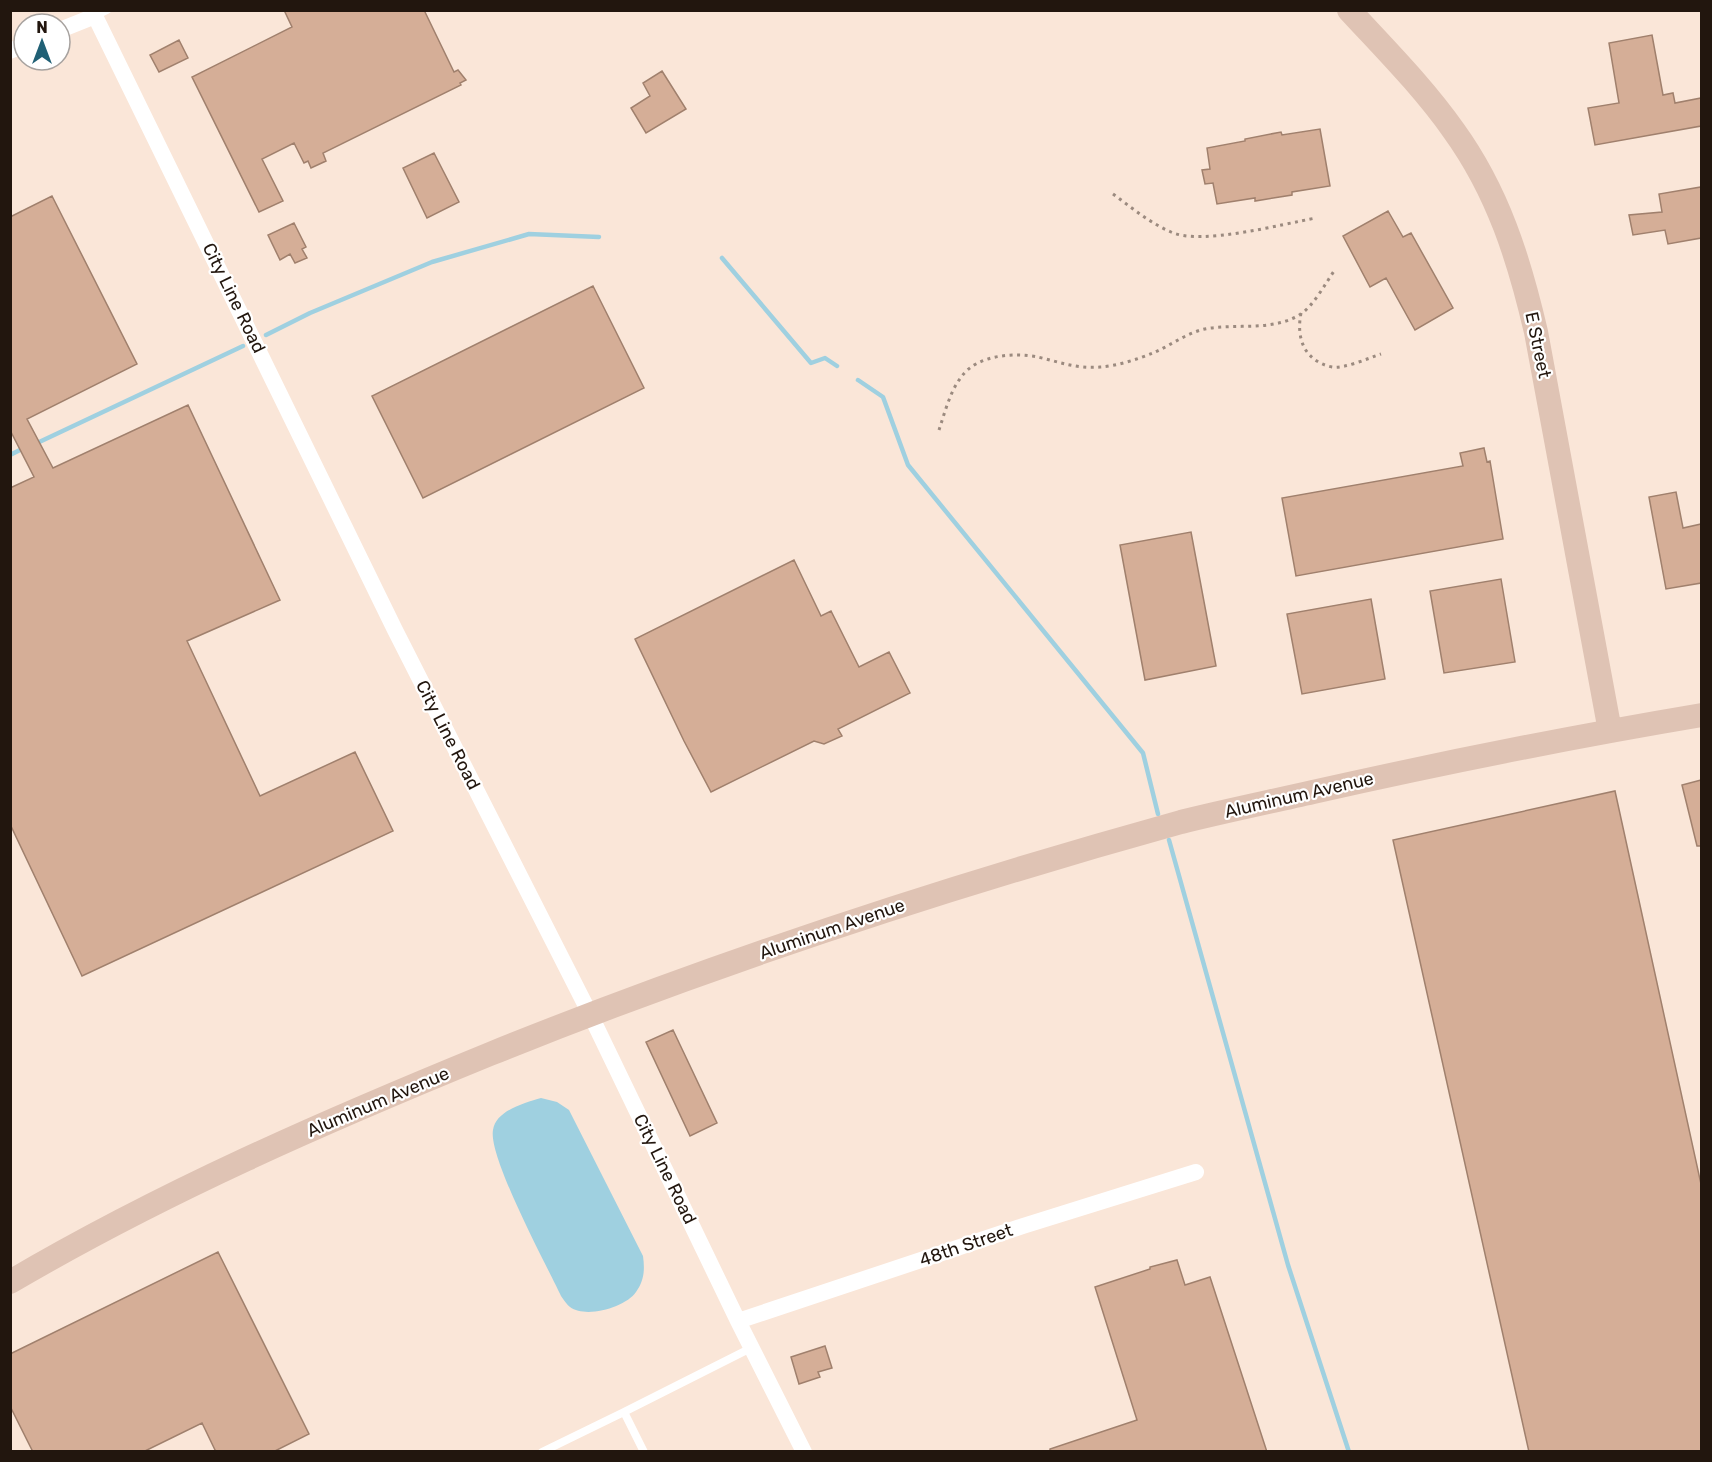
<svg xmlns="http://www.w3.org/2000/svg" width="1712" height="1462" viewBox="0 0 1712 1462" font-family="Rubik,sans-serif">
<rect width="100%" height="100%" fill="#fae6d8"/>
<path fill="#9fd0e0" d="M541,1098L557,1102L569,1110L643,1256C645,1270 644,1281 636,1292C626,1307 586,1319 570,1307C567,1305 564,1300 561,1296C547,1266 488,1157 493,1130C496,1110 525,1103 541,1098Z"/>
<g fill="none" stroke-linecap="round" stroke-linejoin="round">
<path stroke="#9fd0e0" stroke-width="4.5" d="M722,258L811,363L825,358L837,366
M266,335L310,313L432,262L529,234L599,237
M858,380L883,397L908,465L1143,753L1158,814
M35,444L243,346
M10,455L24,448
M1169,840L1288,1265L1349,1452"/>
</g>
<path fill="#d5ae97" stroke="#a0806d" stroke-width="1.5" d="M284,10H424L454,72L458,70L466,80L460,83L461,85L323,153L326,161L311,168L308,161L304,163L294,143L262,159L283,201L259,212L192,77L292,27Z
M1652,35L1663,95L1673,93L1675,103L1701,98V126L1595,145L1588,108L1619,103L1609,43Z
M179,40L188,58L159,72L150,55Z
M662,71L686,109L646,133L631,108L650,96L643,83Z
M1320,129L1330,186L1292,192V195L1255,201V198L1217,204L1213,183L1205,184L1202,170L1210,169L1207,148L1245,141V139L1281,132L1282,135Z
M434,153L459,202L427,218L403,168Z
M1701,187V238L1668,244L1665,230L1633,235L1629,215L1662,212L1659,194Z
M52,196L137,364L27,419L53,468L188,405L280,600L187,641L260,796L355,752L393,831L82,976L10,824V488L34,477L10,430V217Z
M1388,211L1403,237L1411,233L1453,308L1415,330L1386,278L1370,287L1343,236Z
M294,223L306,247L302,249L307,258L295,263L290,254L280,260L268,235Z
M593,286L644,388L423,498L372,396Z
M1484,448L1487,462L1490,461L1503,539L1296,576L1282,498L1463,466L1460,453Z
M1676,492L1683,528L1701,524V583L1666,589L1649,497Z
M1191,532L1216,666L1145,680L1120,545Z
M794,560L821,616L831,611L859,667L889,652L910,693L838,729L842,736L824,744L814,741L711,792L684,741L635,639Z
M1501,579L1515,662L1444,673L1430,591Z
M1371,599L1385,679L1302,694L1287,614Z
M1701,780V846H1697L1682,785Z
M1615,791L1701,1184V1452H1529L1393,840Z
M673,1030L717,1123L690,1136L646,1042Z
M218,1252L309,1434L273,1452H216L202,1423L143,1452H33L10,1406V1354Z
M1177,1260L1185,1285L1210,1277L1267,1452H1050V1449L1137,1420L1095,1287L1150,1269V1267Z
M825,1346L832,1368L818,1372L820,1377L799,1384L791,1357Z"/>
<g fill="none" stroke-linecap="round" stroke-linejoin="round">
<path stroke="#9b8a7f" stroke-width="3" stroke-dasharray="3 4.5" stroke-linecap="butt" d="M1113,194C1132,208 1150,223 1171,232C1201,246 1282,224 1316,218
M1301,313C1296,338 1304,361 1332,367C1344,369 1369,358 1381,354
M939,430C945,412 950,391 962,376C977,355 1015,352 1038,357C1059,362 1077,369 1100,367C1117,366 1138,359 1153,353C1172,345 1190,330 1211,328C1241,324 1274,331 1301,314C1313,306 1326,283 1334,271"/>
<path stroke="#fff" stroke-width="8" d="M94,14L95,16L107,10
M624,1412L751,1348
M542,1452L624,1412L644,1452"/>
<path stroke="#fff" stroke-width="16" d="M60,30L95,16L395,630L590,1014L738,1321L804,1452
M10,51L24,45
M738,1321L1023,1226L1196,1172"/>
<path stroke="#dfc3b4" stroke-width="24" d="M1349,10C1385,49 1423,87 1454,131C1498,192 1519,259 1536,332L1610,731
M10,1282C163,1192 326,1121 490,1054C715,963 947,887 1181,822C1225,811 1269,802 1313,792C1442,763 1571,737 1702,715"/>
</g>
<g text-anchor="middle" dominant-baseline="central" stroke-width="4.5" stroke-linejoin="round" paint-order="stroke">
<g font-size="18" fill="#22160e" stroke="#fff">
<text transform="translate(234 298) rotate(64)">City Line Road</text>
<text transform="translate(1538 345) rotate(78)">E Street</text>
<text transform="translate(448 735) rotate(63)">City Line Road</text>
<text transform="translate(1299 795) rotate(-13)">Aluminum Avenue</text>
<text transform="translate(832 929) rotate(-19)">Aluminum Avenue</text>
<text transform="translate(378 1102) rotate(-23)">Aluminum Avenue</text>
<text transform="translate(665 1169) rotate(64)">City Line Road</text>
<text transform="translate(966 1245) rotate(-19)">48th Street</text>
</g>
</g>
<rect width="1712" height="1462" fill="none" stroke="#22160e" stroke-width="24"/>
<g transform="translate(42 42)"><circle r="28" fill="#ffffff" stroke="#a7a29f" stroke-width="1.5"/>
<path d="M0-4.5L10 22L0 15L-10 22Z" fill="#206075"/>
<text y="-9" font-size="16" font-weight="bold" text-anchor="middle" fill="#22160e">N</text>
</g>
</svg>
